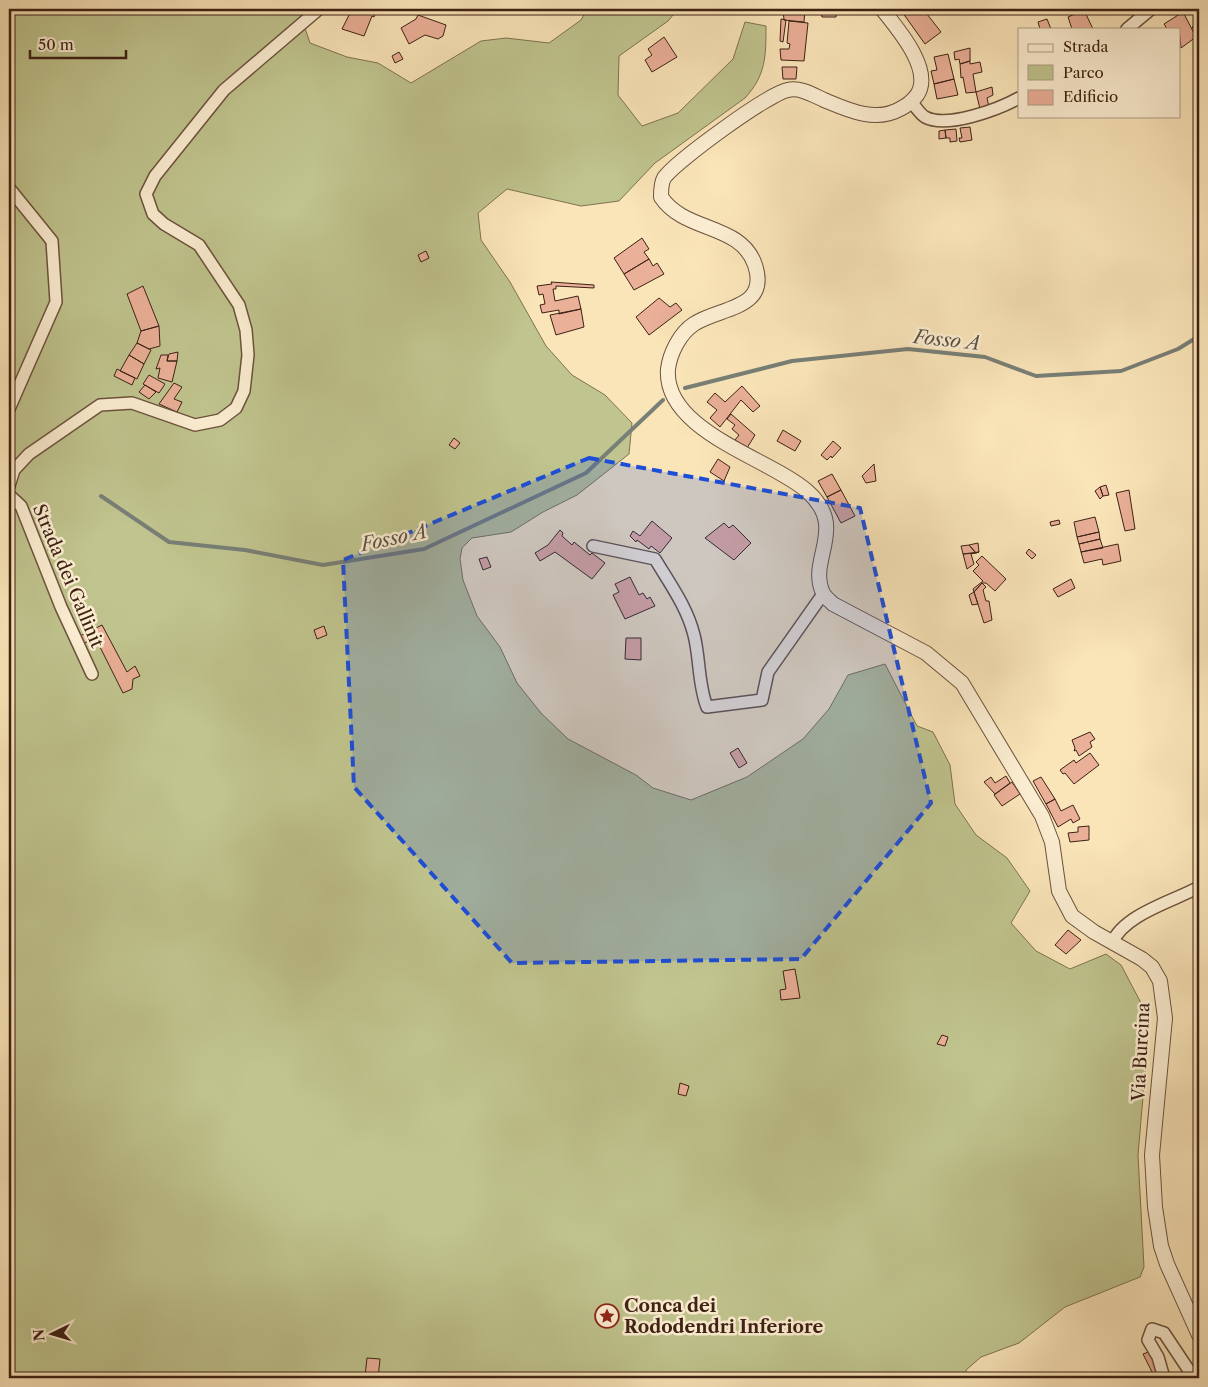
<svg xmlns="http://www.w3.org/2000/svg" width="1208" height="1387" viewBox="0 0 1208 1387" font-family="'Libre Caslon Text',serif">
<rect width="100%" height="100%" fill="#fae5b9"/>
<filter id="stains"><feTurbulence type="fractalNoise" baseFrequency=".004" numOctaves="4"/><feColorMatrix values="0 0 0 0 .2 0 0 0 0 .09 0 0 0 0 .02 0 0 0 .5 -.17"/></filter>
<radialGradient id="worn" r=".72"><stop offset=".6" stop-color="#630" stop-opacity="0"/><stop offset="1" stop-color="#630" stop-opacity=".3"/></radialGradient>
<path fill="#c0c48e" stroke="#7e7251" d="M9,9H307L302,19L310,43L347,57L378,63L411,83L481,41L506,38L549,43L581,20L587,9H678L668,21L619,56L618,95L642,126L678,113L733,59L745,22L766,26C766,56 766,75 745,98L655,163L619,201L581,206L507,189L478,213L481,240L510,282L546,346L572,375L605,395L632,423L629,454L577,495L543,512L511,532L472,538L462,548L460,559L463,580L477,616L500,647L517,683L541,713L568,739L636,775L653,788L691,800L747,777L803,739L829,709L848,675L885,664L917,726L933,732L950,765L955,804L976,835L1007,858L1030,891L1011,923L1036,951L1070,969L1106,954L1121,965L1140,1001L1148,1039L1138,1155L1144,1267L1140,1277L1065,1307L1019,1343L981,1357L966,1370L967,1378H9Z"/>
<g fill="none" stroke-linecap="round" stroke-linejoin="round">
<path stroke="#787f76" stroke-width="4" d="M685,388L792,361L908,349L985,357L1036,376L1121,371L1178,349L1199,336
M101,496L169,542L245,550L323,565L424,549L586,473L663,400"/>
</g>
<path fill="#ebb098" stroke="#3d2114" d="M352,9H377L374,17L372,16L364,36L342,29Z
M780,9H805L804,22L784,20L783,9Z
M819,9H837L836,17H822Z
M900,9H923L941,32L925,44Z
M1084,10L1093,29H1072L1068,17Z
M1183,12L1196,37L1181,48L1179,29H1167L1164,24Z
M418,15L446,25L443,36L438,39L425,35L409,44L401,28L416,19Z
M781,19L786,20L783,42L780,41Z
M1047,19L1051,29H1040L1038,22Z
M789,21L808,23L804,61L781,60L780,49H789L790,44L787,43Z
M1199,23V34L1198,35L1192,27Z
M664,37L677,57L652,72L645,60L652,55L648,49Z
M970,48V61L960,64L959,59L955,60L954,52Z
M399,52L403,59L395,63L392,56Z
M948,54L954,79L934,84L931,71L937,70L934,57Z
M970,61V64L980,62L982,72L973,74L976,92L966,93L963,77L961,78L960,64Z
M782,67H797L796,79H783Z
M954,79L958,95L937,99L934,84Z
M992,87L993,95L987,98L989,107L980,109L976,92Z
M970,127L972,140L960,142L959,138H962L960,128Z
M956,129L957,141L950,142V138H946L945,130Z
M945,130L946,138L939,139V131Z
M642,238L649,249L644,252L649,259L624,274L614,258Z
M426,251L429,258L421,262L418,255Z
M649,259L653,266L657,263L664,274L634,290L624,274Z
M551,282L594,285V288L556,286V289H553L555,301L578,296L581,309L559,314V310L542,313L540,305L545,304L543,294L539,295L537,286L552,284Z
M143,286L159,326L141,331L127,294Z
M659,298L670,307L676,303L682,310L649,335L636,317Z
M581,309L584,327L556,335L550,315Z
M159,326L160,346L149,349L137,343L141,331Z
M137,343L151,350L144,364L129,355Z
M178,352L177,361H167L169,354Z
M129,355L144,364L137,379L120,371Z
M161,355H168L167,361H177L172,382L158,378L160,368L156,369Z
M117,369L135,378L132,385L114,376Z
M149,375L165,384L159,393L143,384Z
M174,383L182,387L174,399L182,402L177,412L159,404Z
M145,385L156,392L149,399L139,392Z
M742,386L760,406L753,412L741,400L720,427L710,418L717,410L707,402L715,393L725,402Z
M731,414L755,435L747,448L735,440L739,435L732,429L735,425L727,419Z
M783,430L801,441L795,451L777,441Z
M454,438L460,443L455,449L449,445Z
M833,441L841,448L832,458L831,456L827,460L821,455Z
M718,459L730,467L724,481L710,472Z
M874,464L876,481L866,483L862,476Z
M832,474L841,490L827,497L818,481Z
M1106,485L1109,495L1103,496L1100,487Z
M1100,487L1103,496L1100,499L1095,491Z
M841,490L855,516L841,523L827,497Z
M1129,490L1135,529L1125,531L1116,493Z
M1095,517L1099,532L1077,537L1074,522Z
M1059,520L1060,524L1051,526L1050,522Z
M652,521L672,538L660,553L651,546L649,549L637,540L636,542L630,536L633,531L640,536Z
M724,523L729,528L733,525L751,543L734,560L705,538Z
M560,530L563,533L562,536L572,545L574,542L590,555L592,553L605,563L592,579L555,552L540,561L535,553L548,545Z
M1099,532L1100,539L1079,544L1077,537Z
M1100,539L1103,548L1081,552L1079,544Z
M978,543L979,552L976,553L969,545Z
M1118,544L1121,561L1103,565L1102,559L1084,563L1081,552Z
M969,545L976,553L963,554L961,546Z
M1029,549L1036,555L1032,559L1026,553Z
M979,552L971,554L974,564L967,569L963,554Z
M982,556L1006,579L995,591L986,583H982L974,592L973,589L983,581L973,571L979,565L976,562Z
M487,557L491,567L483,570L479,559Z
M630,577L639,595L643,593L647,599L650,597L655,606L625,619L613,595L619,592L615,584Z
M1071,579L1075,588L1058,597L1053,589Z
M982,583L986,587L983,590L986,601H989L992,620L984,623L974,592Z
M974,592L978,604L972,605L969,595Z
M102,625L127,672L135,666L140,676L133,679L132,689L123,693L97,641L94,639L84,643L80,636Z
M324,626L327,635L317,639L314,630Z
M626,638H641V660L625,659Z
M1090,732L1095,739L1090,742L1092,747L1079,756L1076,750L1074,751L1075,748L1072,740Z
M738,748L747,763L739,768L730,753Z
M1090,753L1099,765L1074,784L1065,773L1063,774L1060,770L1074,760L1076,763Z
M1006,776L1010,783L995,794L984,782L991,777L995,783Z
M1041,777L1055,799L1046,804L1033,781Z
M1012,782L1020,794L1002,806L994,795Z
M1055,799L1061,811L1073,805L1080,819L1073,823L1071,819L1058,827L1046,804Z
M1089,826V840L1070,842L1068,833L1078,832V827Z
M1068,930L1081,940L1066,954L1055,945Z
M795,969L800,998L781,1000L780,990L786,989L783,971Z
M942,1035L948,1037L945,1046L937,1044Z
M680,1083L689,1086L686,1096L678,1094Z
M1151,1351L1161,1372L1154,1376L1143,1354Z
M367,1358L380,1359L378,1378L365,1376Z"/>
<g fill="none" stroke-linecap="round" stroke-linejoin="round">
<g stroke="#6c523d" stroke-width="14">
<path id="minor" d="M1127,29L1151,9
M912,103C916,107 920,114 925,117C947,129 999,109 1019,98
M9,188L52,241L56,302L9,409
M9,486L14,470L29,454L100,405L132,403L195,425L220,420L236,408L244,391L248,355L246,330L239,305L199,245L164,224L153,214L146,194L155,176L224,90L319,9
M9,495L21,506L61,607L92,674
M593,546L655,559C670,584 687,607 694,635C700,658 698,685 707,707L762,700L768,672L823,594
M1112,943C1124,914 1174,901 1199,887
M1164,1378L1158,1357L1148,1340L1152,1329L1164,1333L1194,1378"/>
</g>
<g stroke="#6c523d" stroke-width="16">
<path id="tertiary" d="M882,9C897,28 934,70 917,95C912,102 908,105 900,109C875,123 848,110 824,100C813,95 800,87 788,90C769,93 675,162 664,178C661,183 661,191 661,197C685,233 741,223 755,265C770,310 719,307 694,324C680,333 670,353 668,369C663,431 771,459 807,491C849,528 807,559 823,593C825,597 830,601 833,604L926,653L962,683L1042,816L1052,842L1059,891L1072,916L1094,932L1142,959L1152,967L1160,981L1165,1018L1152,1155L1155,1207L1161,1246L1167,1264L1199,1335"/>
</g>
<use href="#minor" stroke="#fceed2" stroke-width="11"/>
<use href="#tertiary" stroke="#fceed2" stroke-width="14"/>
</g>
<path fill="#1d4ed8" fill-opacity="0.2" stroke="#1d4ed8" stroke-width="4" stroke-dasharray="10 6" stroke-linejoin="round" d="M589,458L860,508L931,803L801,959L512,963L354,787L343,560Z"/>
<defs>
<g id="sight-ring" transform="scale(1.25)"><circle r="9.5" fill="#fceed2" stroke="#8f2418" stroke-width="1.5"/><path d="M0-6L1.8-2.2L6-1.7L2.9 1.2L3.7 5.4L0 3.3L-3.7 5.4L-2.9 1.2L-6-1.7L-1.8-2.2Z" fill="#8f2418"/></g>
</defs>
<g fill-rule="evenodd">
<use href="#sight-ring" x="607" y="1316"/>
</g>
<g text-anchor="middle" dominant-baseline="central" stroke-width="5" stroke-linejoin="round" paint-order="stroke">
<g font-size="18" fill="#3d2114" stroke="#fceed2">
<text transform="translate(68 576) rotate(67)">Strada dei Gallinit</text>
<text transform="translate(1141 1052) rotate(-87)">Via Burcina</text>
</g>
<g font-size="18" font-weight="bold" fill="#3d2114" stroke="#fceed2" text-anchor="start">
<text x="624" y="1306">Conca dei<tspan x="624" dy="21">Rododendri Inferiore</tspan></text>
</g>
<g font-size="19" font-style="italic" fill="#5b5045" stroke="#fceed2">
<text transform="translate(947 340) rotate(6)">Fosso A</text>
<text transform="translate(394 538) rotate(-12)">Fosso A</text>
</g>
</g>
<rect width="1208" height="1387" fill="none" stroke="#fae5b9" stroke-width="30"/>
<rect x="10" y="10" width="1188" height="1367" fill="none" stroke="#3d2114" stroke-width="2.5"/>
<rect x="15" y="15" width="1178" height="1357" fill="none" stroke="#3d2114"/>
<rect x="1018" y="28" width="162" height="90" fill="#fceed2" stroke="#b09c86"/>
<rect x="1028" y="44" width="25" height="8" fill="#fceed2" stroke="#b09c86"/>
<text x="1063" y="52" font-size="15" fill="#3d2114">Strada</text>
<rect x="1028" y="65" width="25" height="15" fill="#c0c48e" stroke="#b09c86"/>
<text x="1063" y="78" font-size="15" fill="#3d2114">Parco</text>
<rect x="1028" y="90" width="25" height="15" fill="#ebb098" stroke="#b09c86"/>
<text x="1063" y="102" font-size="15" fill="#3d2114">Edificio</text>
<g transform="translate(52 1334) rotate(265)" stroke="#fceed2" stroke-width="4" paint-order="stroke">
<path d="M0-4L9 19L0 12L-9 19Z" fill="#3d2114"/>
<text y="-8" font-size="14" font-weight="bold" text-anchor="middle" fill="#3d2114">N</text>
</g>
<path d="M30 50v8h96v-8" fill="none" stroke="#3d2114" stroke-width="2.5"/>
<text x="38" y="50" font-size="15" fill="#3d2114" stroke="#fceed2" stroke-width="4" paint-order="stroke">50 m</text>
<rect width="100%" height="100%" filter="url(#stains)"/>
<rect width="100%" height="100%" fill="url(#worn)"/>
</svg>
